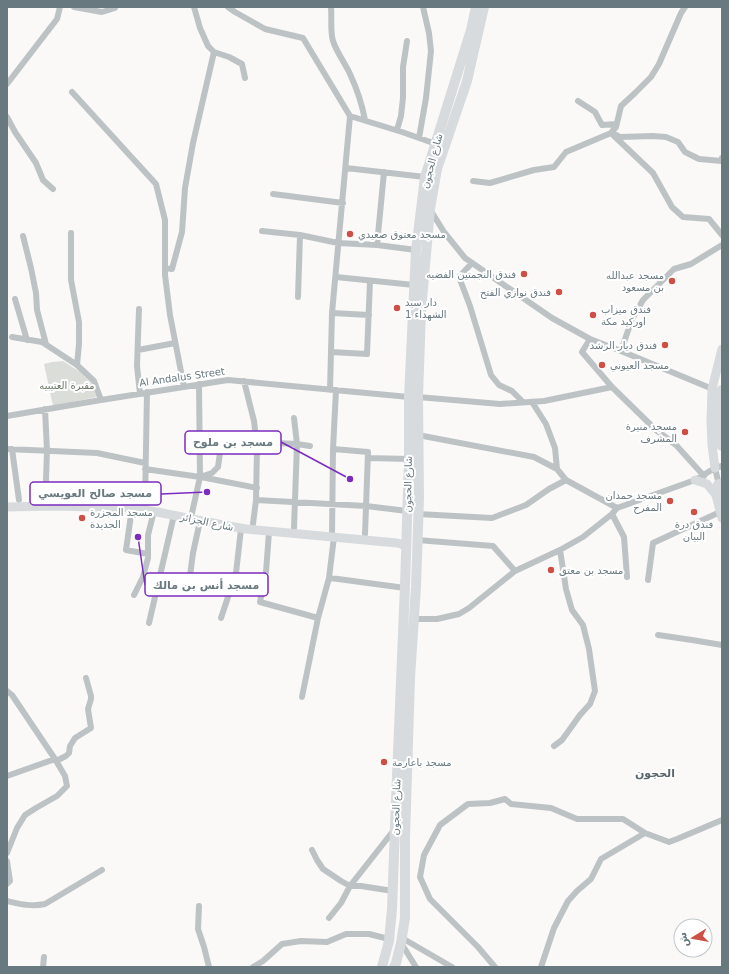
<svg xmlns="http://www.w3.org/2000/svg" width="729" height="974" viewBox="0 0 729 974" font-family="'DejaVu Sans',Cairo,sans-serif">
<rect width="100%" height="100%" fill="#faf9f8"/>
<path fill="#dbded8" d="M63,361L80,372L91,383L97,397L53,406L44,364L52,362Z"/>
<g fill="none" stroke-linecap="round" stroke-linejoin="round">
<path stroke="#bdc3c5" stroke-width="6" d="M74,7L102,12L115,8V7
M194,7L200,28L208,46L214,52L229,57L242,64L245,78
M228,7L235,12L265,29L303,38L350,116L332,313L330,390
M331,7C332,18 330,31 333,41C337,53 345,63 350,74C357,89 362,104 365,120
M7,84L57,19L60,7
M72,92L156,184L165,220V275L170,315L184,387
M578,101L595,112L602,125L616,124
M350,116L402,132L436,144
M7,117L15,132L36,163L43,180L53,189
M397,130L401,116L403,98V67L407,41
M611,133L653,173L672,207L683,217L709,219L722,235
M614,134L620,137L653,136L666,137L678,142L685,152L699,159L722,161V158
M419,138L426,98L431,51L429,33L423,7
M346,168L425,177
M473,181L490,183L534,170L554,167L566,152L611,133L616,127L621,106L635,93L651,77L659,64L681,13L685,7
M273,194L343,203
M431,211L444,232L465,258L552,318L590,339L621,351L715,390
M262,231L300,235L338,243L377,245L416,250
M71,233V280L79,322V344L77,365
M23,236L31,268L36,293L37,310L46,344
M377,245L384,172
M472,263L459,277L470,306L491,375L499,385L512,391L523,402
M165,268L172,269L182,232L185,188L193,143L214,52
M336,277L414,285
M298,297L300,235
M15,299L27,340
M139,309L137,366L140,394
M332,313L369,315
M12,337L42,342L77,365L94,381L101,400
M590,339L582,352L612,387L656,430L676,445L704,476
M138,350L175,343
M621,351L632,319L643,300L674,269L691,264L722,245
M331,352L367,354L370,281
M244,381L254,421L257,448L256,500L253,524
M418,397L500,404L544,401L612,387
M532,402L546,424L555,448L557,469
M45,409L47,451L46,479L47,500
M7,416L101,400L228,380L409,397
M294,418L297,444L294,528
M418,435L534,457L557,469L566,480
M7,449L97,453L145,463
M12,449L19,500
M333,449L368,452L365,534
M368,458L409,459
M715,468L719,485
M145,469L200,477L212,473L218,467L220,453L224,446L236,443L256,442L297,444L310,446
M201,477L257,488
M256,500L366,506L407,511
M145,504L147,392
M132,508L126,550L148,554
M192,513L200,477L199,384
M418,514L492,518L526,505L549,489L566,480L617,508
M612,514L624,537L627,577
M269,532L266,572L260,602L318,618
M332,537L333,449L336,390
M417,540L493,546L515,571
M329,578L338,579L405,588
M648,580L653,543L720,512
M188,591L193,553L200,521
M134,595L143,577L148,558V535L154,511
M221,618L236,573L241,529
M414,619H437L459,614L469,608L515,571L560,550L583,537L612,514L617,508L695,480L715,468L722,466
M149,623L174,515
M658,635L692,640L722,645
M7,691L12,695L55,759L65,776L67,786L57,796L36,808L25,815L17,828L7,853
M302,697L318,618L329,578L334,537
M554,746L562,740L580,715L590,704L595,691L589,649L583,625L572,610L566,589L560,550
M56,761L66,756L69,753L70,746L75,738L91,728L88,709L91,699V696L86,678
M7,776L55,759
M312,850L317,860L323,869L341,881L350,886H361L393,891
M7,861L10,881L7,884
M7,901C20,904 31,907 45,904L102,870
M199,906L198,929L204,947L209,967
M329,918L341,903L350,886L394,830
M402,938L452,967
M401,943L416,967
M43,967L44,957
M253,967L263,961L282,944L301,941L327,942L346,934H369L389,939
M495,967L478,947L430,899L420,877L424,855L440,825L468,804L490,803L505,799L511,804L551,808L577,819H623L645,833L669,842L677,839L722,820
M541,967L554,928L568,901L577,891L591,879L601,859L645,833"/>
<path stroke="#d7dbdd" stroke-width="9" d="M715,468L712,445L711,421L712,389L722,349
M695,480L707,484L716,495L722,518
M7,507L57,506L132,508L157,512L223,525L246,529L397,543L401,544L406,547"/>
<path stroke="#d7dbdd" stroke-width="10" d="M382,967L389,941L392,909L396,800L405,586L409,459V397L416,250L425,177L471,30L476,7
M394,967L396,963L401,943L405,918V839L410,678L416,587L419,498L418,397L421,311L430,209L437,169L467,81L484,7"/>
<path stroke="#d7dbdd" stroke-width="12" d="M722,391L720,421L722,445
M719,485L722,497"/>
</g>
<g fill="#ce4f43" stroke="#fff" stroke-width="1.5">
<circle cx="350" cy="234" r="4"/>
<circle cx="524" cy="274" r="4"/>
<circle cx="672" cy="281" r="4"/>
<circle cx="559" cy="292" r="4"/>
<circle cx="397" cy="308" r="4"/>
<circle cx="593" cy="315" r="4"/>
<circle cx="665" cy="345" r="4"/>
<circle cx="602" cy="365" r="4"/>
<circle cx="685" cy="432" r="4"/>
<circle cx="670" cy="501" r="4"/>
<circle cx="694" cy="512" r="4"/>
<circle cx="82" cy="518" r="4"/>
<circle cx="551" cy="570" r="4"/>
<circle cx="384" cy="762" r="4"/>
</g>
<g text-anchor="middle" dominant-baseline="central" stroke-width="4" stroke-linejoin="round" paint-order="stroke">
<g font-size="10" fill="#68797f" stroke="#fff">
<text transform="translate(432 161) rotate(-75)">شارع الحجون</text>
<text transform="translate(182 377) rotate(-8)">Al Andalus Street</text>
<text transform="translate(408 484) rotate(-89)">شارع الحجون</text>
<text transform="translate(207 522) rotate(12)">شارع الجزائر</text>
<text transform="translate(396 807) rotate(-88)">شارع الحجون</text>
</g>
<g font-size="10" fill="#68797f" stroke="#fff" text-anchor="start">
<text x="358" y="234">مسجد معتوق صعيدي</text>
<text x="516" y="274" text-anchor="end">فندق النجمتين الفضيه</text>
<text x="664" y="275" text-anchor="end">مسجد عبدالله<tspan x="664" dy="12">بن مسعود</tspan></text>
<text x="551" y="292" text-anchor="end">فندق نوازي الفتح</text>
<text x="405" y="302">دار سيد<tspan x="405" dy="12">الشهداء 1</tspan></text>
<text x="601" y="309">فندق ميزاب<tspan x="601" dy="12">اوركيد مكة</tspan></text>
<text x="657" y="345" text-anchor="end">فندق ديار الرشد</text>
<text x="610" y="365">مسجد العيوني</text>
<text x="677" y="426" text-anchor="end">مسجد منيرة<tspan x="677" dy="12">المشرف</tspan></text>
<text x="662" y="495" text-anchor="end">مسجد حمدان<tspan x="662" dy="12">المفرح</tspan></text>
<text x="90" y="512">مسجد المجزرة<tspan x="90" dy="12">الجديدة</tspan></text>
<text x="694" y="524" text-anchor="middle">فندق درة<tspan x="694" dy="12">البيان</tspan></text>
<text x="559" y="570">مسجد بن معتق</text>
<text x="392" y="762">مسجد باعارمة</text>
</g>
<g font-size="10" fill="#6c7866" stroke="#fff">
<text x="67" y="385">مقبرة العتيبيه</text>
</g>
<g font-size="11" font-weight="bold" fill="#59666b" stroke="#fff">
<text x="655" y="773">الحجون</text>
</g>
</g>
<path fill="none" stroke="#7b2cbf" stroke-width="1.5" d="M350 479L281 442M207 492L161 494M138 537L145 585"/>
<g fill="#7b2cbf" stroke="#fff" stroke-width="1.5">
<circle cx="350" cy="479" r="4"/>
<circle cx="207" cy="492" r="4"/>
<circle cx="138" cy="537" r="4"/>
</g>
<g fill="#fff" stroke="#7b2cbf" stroke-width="1.5">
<rect x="185" y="431" width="96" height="23" rx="4"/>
<rect x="30" y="482" width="131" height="23" rx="4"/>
<rect x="145" y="573" width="123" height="23" rx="4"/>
</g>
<g font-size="11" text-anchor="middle" font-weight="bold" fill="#68797f">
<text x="233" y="446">مسجد بن ملوح</text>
<text x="95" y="497">مسجد صالح العويسي</text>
<text x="206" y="589">مسجد أنس بن مالك</text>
</g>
<rect width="729" height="974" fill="none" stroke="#68797f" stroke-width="16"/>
<g transform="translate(693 938) rotate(259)"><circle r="19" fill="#ffffff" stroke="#c3c9cc"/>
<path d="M0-3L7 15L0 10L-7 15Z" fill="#ce4f43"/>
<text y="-6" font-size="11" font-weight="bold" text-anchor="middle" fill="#68797f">ش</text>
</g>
</svg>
